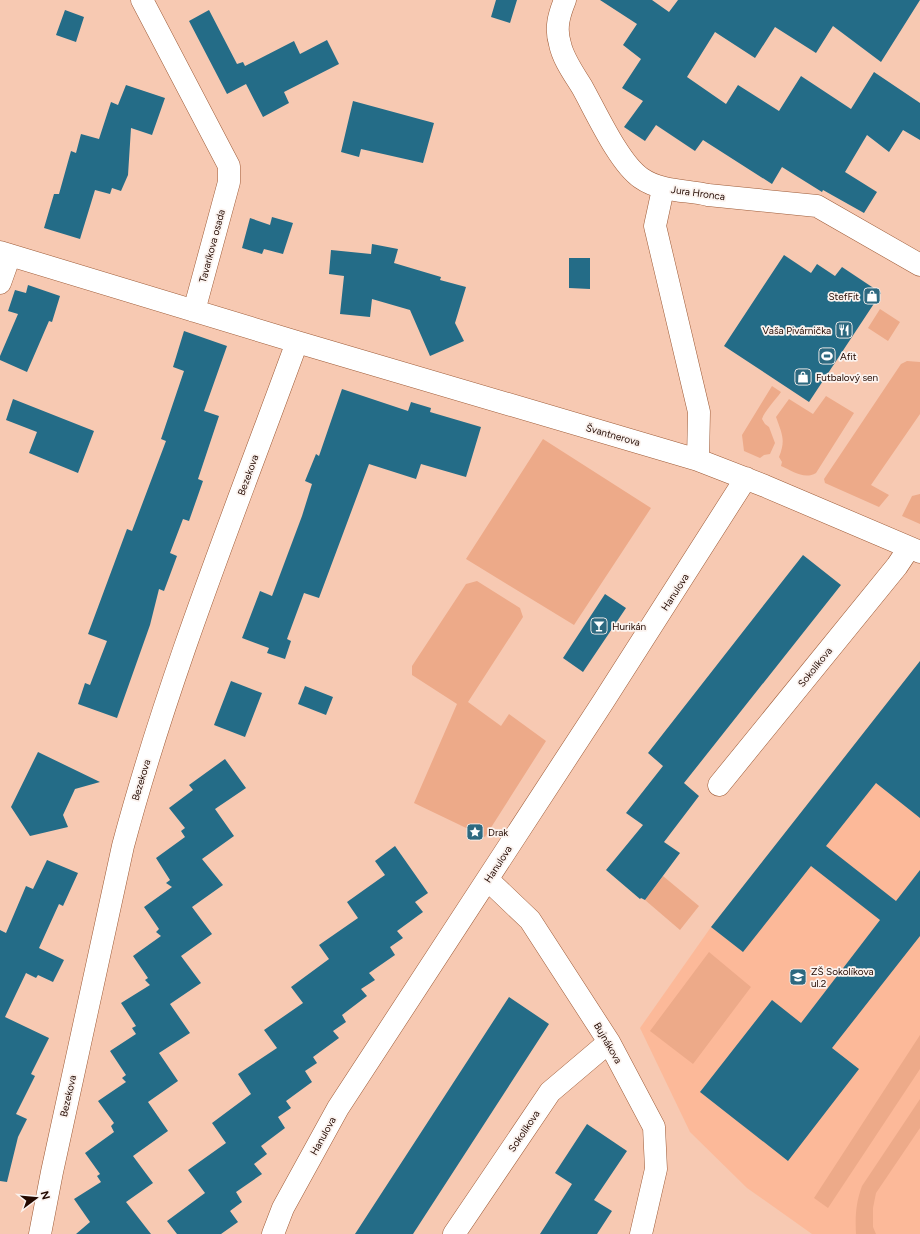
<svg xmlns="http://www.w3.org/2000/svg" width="920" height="1234" viewBox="0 0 920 1234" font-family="Figtree,sans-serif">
<rect width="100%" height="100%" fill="#f7c9b2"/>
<path fill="#fcb999" d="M920,661V1234H812L747,1188L690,1132L640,1028L711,927Z"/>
<path fill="#edaa89" d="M880,309L900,322L888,341L868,328Z
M907,361L920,362V414L871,485L889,495L879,507L825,483L824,479L901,364Z
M772,386L781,392C776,399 764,412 762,419L765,424L769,427L775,443L770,454L764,455L760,458L744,451L742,435Z
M826,396L854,413L816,473C804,480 793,471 781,466L782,462L779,457C786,440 782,434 776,417L789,399L813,414Z
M543,439L651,508L574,625L466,559Z
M920,494V524L902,516L912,496Z
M477,581L520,608L523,617L468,702L501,726L509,714L546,741L485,837L414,803L457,704L412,675V666L466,584Z
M663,876L699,906L680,930L645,900Z
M709,952L751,987L693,1064L650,1031Z
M920,1035V1069L828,1208L814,1198Z
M920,1099V1128L876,1193L873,1208V1227L876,1234H856C855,1216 856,1202 862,1186Z"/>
<path fill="#246c87" d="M496,0H517L510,23L491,17Z
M600,0H652L669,12L678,0H920L881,62L833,26L816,53L775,27L755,58L715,32L687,77L726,104L738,85L779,111L801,76L851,109L874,72L920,103V140L903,130L889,152L867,135L845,172L877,192L864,213L823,190L822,192L782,167L772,184L703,140L695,151L656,125L645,141L624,127L643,101L622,88L641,59L623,45L637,24Z
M65,10L84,17L76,42L56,35Z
M209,10L237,64L243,62L245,66L294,41L300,54L327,40L339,64L284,92L289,103L263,117L246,84L227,94L189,21Z
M126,85L165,98L152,135L131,128L128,175L121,191L112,188L110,194L95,190L80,239L44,228L54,194H59L71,151L76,153L81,134L99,139L111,102L118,105Z
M353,101L434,123L423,163L361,149L359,157L341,152Z
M272,217L293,223L283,254L264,249L262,254L242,248L250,218L270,225Z
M372,244L398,249L394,263L441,277L440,280L466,287L455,323L464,341L430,356L410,310L372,299L370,317L340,314L344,276L329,274L331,250L371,254Z
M784,255L811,273L817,264L835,276L842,267L881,293L809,402L724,346Z
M569,258H590V289L569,288Z
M28,285L60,296L52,322L49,321L27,372L0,360V356L18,314L8,311L15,290L26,293Z
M184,331L227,346L204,411L219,416L198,479L203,481L189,521L183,519L170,553L177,556L164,591L159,589L150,625L117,718L78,704L85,683L90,685L107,641L88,634L127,529L132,531L166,441L161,439L184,371L173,367Z
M342,389L408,411L411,402L431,408L430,412L481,427L466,477L421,464L416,479L369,464L319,598L304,593L287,639L291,641L285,659L267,653L269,648L242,638L260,591L272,596L302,516L312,484L305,481L316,454L319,456Z
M13,399L94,431L78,473L29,453L37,432L6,420Z
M803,555L841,585L684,783L699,796L664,842L680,853L645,900L641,898L640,899L606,870L643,825L626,813L663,766L648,753Z
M605,594L626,608L583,672L563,658Z
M920,661V818L876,783L826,846L896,901L920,870V936L832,1048L859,1069L788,1161L700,1092L772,1000L801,1023L880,920L811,866L743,952L711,927Z
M231,681L262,693L245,737L214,725Z
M305,686L333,697L326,715L298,704Z
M38,752L100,782L75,789L63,815L68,827L30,836L11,807Z
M225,759L246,788L215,809L234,836L202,859L223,885L192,907L212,934L181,956L201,983L170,1004L190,1033L159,1053L178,1081L148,1102L168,1131L133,1156L153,1183L126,1202L151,1234H76L90,1222L74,1199L101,1182L97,1176L100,1174L85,1153L114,1132L111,1126L114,1123L98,1101L126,1082L122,1078L126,1075L110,1051L136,1034L132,1028L136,1026L121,1003L150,985L145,980L148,978L133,956L161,936L156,932L159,929L144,907L172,887L166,883L170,880L156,858L185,837L181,831L185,828L169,808L193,790L189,785Z
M395,846L428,893L415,902L423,912L397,931L403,938L390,947L395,955L369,973L375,980L361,989L367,996L342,1015L346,1022L333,1031L339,1038L313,1057L317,1063L305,1071L312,1082L286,1101L291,1108L278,1117L285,1128L261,1146L267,1154L254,1164L262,1174L236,1192L242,1202L230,1211L238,1222L221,1234H177L167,1221L205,1193L188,1170L226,1143L212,1123L251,1094L238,1074L277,1048L264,1030L303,1003L291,987L329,959L319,945L358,918L347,902L385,875L375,861Z
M47,860L78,873L63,906L59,904L39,948L64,960L53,982L38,975L36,978L26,973L5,1017L49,1038L31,1074L35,1076L16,1114L27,1119L18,1137L7,1182L0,1181V930L6,933L26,886L33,889Z
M509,997L549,1024L413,1234H355Z
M587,1124L627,1151L594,1200L612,1211L597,1234H540L572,1184L555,1173Z"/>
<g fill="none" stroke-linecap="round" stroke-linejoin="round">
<g stroke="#9d5a36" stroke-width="23">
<path id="street" d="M142,0L229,166V182L194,311
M565,0C559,15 555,28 560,44C563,59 574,74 582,87C596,112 619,163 641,178C661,192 686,190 708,195L817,206L920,265
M663,189L655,226L699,412L698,460
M0,252L297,342L698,460L765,486L920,552
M0,283L10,255
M719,785L897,566L909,548
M488,880L530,920L609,1042L654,1127L656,1169L641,1234
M40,1234L52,1172L123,846C169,674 236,509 297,342
M273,1234L283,1208L338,1108L603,702L746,478
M454,1234L550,1092L609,1042"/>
</g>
<use href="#street" stroke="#fff" stroke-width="22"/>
</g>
<defs>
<g id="shop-square" transform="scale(0.9)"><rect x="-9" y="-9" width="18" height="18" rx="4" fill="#2d6980" stroke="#fbf3ef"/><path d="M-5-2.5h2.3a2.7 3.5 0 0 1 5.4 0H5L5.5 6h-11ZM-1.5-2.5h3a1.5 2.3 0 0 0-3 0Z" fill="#fff"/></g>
<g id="restaurant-square" transform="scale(0.9)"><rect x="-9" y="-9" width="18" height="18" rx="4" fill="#2d6980" stroke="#fbf3ef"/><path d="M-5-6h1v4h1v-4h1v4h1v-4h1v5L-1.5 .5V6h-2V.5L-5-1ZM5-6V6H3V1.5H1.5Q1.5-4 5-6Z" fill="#fff"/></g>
<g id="stadium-square" transform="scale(0.9)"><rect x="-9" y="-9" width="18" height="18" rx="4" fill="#2d6980" stroke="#fbf3ef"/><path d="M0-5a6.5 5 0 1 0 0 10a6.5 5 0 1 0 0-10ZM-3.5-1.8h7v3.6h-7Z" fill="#fff"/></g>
<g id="bar-square" transform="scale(0.9)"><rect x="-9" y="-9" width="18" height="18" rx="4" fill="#2d6980" stroke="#fbf3ef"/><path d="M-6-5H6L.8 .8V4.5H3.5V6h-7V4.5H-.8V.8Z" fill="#fff"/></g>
<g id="sight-square" transform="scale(0.9)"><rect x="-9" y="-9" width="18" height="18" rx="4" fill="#2d6980" stroke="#fbf3ef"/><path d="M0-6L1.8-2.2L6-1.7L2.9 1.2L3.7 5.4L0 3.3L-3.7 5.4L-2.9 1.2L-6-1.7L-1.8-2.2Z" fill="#fff"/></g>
<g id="school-square" transform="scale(0.9)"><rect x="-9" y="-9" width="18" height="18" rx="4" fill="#2d6980" stroke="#fbf3ef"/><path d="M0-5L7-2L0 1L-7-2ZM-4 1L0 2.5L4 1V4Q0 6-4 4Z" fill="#fff"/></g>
</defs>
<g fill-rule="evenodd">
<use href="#shop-square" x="872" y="296"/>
<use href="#restaurant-square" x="844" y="330"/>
<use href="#stadium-square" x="827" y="356"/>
<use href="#shop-square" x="803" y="377"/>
<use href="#bar-square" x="599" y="626"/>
<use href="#sight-square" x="475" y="832"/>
<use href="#school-square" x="798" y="977"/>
</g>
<g text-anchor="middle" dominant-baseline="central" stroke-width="3.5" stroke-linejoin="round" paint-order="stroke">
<g font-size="10" fill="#230900" stroke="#fbf3ef">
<text transform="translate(698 193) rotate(8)">Jura Hronca</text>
<text transform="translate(212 246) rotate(-75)">Tavaríkova osada</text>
<text transform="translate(613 435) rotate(16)">Švantnerova</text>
<text transform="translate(248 475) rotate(-70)">Bezekova</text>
<text transform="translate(675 592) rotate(-57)">Hanulova</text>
<text transform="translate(815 667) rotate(-51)">Sokolíkova</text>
<text transform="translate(141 780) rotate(-73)">Bezekova</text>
<text transform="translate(498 864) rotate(-57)">Hanulova</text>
<text transform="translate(608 1043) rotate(60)">Bujnákova</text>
<text transform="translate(68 1096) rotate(-77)">Bezekova</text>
<text transform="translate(524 1131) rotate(-56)">Sokolíkova</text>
<text transform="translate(323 1136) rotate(-61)">Hanulova</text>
</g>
<g font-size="10" fill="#230900" stroke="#fbf3ef" text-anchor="start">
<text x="859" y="296" text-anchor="end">StefFit</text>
<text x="831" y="330" text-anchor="end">Vaša Pivárnička</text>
<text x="840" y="356">Afit</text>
<text x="816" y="377">Futbalový sen</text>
<text x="612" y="626">Hurikán</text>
<text x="488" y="832">Drak</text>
<text x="811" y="971">ZŠ Sokolíkova<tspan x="811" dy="12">ul.2</tspan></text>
</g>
</g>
<g transform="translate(36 1198) rotate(74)" stroke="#fbf3ef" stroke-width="3" paint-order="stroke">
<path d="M0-3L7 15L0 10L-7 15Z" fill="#230900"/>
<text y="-6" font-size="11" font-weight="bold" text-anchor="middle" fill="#230900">N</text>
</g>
</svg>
